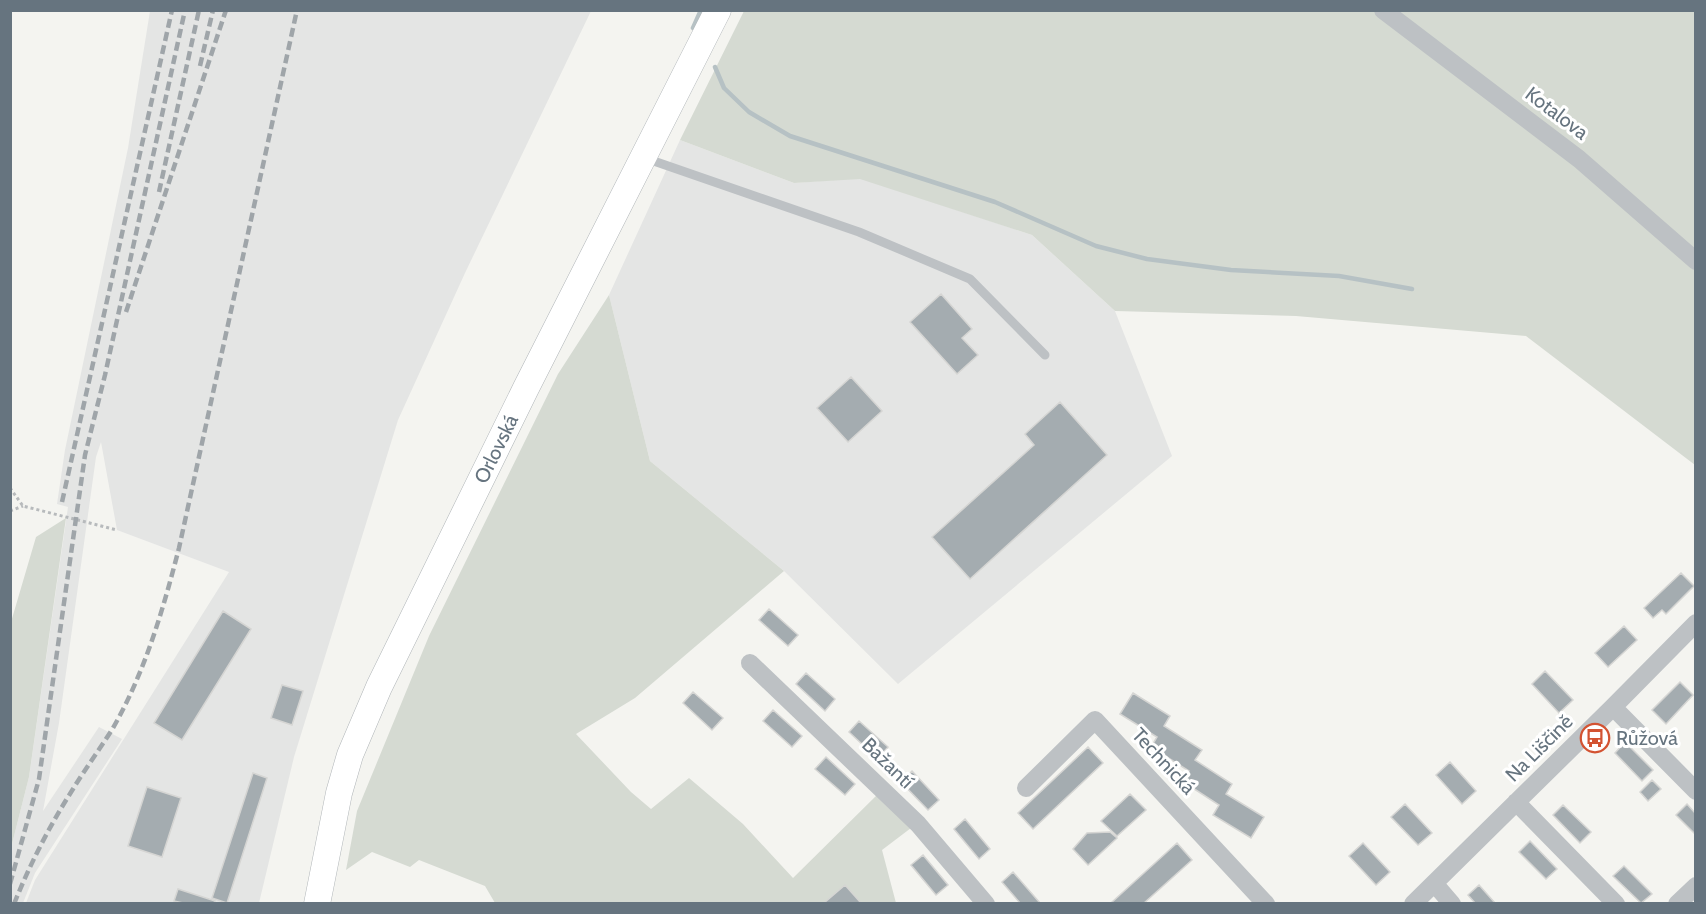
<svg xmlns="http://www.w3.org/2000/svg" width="1706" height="914" viewBox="0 0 1706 914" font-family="Cabin,sans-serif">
<rect width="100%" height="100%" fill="#f4f4f0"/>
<path fill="#e4e5e4" d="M150,11H591L465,273L398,420L294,757L259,903H26L35,880L229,572L117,530L101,442L96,457L59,723L43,811L99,727L122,739L35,873L23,903L11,904V848L29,777L68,507L57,504L65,450L128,148Z
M680,140L794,183L860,178L1032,235L1115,311L1172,456L898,684L784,571L650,461L609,295Z"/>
<path fill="#d5dad2" d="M744,11H1695V465L1526,336L1296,316L1115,311L1032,235L860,179L794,183L680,140Z
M609,295L650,461L784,571L635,698L576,734L631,792L651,809L689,778L743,824L793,878L878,794L911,828L882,850L896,903H495L485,886L419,860L410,867L372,852L346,870L357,811L429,636L558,374Z
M66,518L29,777L11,848V622L36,537Z"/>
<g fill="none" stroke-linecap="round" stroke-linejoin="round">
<path stroke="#b6c1c4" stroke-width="4.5" d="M693,28L701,10
M715,67L724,88L749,112L790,136L995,202L1096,246L1147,259L1231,270L1339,276L1412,289"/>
</g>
<path fill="#a4acb0" stroke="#d5d5d3" stroke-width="1.5" d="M941,294L972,329L962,338L978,355L957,374L910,322Z
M851,377L882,411L848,442L817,408Z
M1060,402L1107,455L970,579L932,537L1034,445L1025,434Z
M1681,573L1694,586L1666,614L1662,610L1653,618L1644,608Z
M769,609L798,635L788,646L759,620Z
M223,611L251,629L182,740L154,723Z
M1624,626L1637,640L1608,667L1595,653Z
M1545,671L1573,700L1559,713L1532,684Z
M806,673L835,699L825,711L796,684Z
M1680,682L1693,695L1666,724L1652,710Z
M282,685L303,691L292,725L271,718Z
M693,692L723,718L712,730L683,703Z
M1133,693L1170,716L1164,726L1202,750L1195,760L1232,784L1226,794L1264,817L1251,838L1213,815L1219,805L1182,781L1189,771L1151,747L1157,737L1120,714Z
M773,710L802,736L792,747L763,721Z
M859,721L888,747L878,759L849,732Z
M1625,742L1653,770L1642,781L1615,753Z
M1088,747L1103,763L1033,829L1018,813Z
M826,757L855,784L845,795L815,769Z
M1450,762L1476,791L1462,804L1436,775Z
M912,771L939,800L928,810L901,782Z
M253,773L267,778L227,903L212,898Z
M1652,780L1661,789L1648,801L1640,792Z
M147,787L181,798L162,857L128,846Z
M1130,794L1146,810L1117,836L1101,821Z
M1405,804L1432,833L1418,845L1391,817Z
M1687,804L1695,813V834L1676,815Z
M1563,805L1591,832L1580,843L1553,815Z
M965,819L990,849L979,859L954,829Z
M1110,832L1117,838L1088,865L1073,849L1087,833Z
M1530,841L1557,869L1546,879L1519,852Z
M1177,843L1192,860L1144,903H1111Z
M1363,843L1390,872L1376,885L1349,856Z
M923,855L948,885L936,895L911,865Z
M1624,866L1652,894L1641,903L1613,876Z
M1013,872L1040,903H1020L1002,882Z
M845,885L861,903H824Z
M1479,885L1495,903H1475L1468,895Z
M178,889L215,901L214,903H183L174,901Z"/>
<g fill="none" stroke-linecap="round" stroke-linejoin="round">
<g stroke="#b0b5b8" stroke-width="27">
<g id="secondary">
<path id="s1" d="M317,904L339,793L350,755L379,687L526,388L718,10"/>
</g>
</g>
<path stroke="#b7babc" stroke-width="3" stroke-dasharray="3 3" stroke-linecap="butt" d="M10,488L23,506L117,530
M10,511L23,506"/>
<path stroke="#bdc1c4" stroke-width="9" d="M645,158L859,232L970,279L1045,355"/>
<path stroke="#bdc1c4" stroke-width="18" d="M1383,10L1579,159L1696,261
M750,663L918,824L986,904
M1613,707L1696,791
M1026,788L1095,720L1266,904
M1516,802L1616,904
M1434,883L1452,904
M1413,904L1613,707L1696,623
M1677,904L1696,886"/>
<use href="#secondary" stroke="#fff" stroke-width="26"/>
<path stroke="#9fa5a9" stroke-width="4.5" stroke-dasharray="9 4.5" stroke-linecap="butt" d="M200,66L213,10
M159,192L199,10
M126,312L226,10
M62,502L172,10
M10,884L39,779L85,455L105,375L185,10
M14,904C30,864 50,825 73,789C85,769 100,749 113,728C145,672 163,610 179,548L297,10"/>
</g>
<defs>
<g id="bus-ring" transform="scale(1.5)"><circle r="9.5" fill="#fff" stroke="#d35332" stroke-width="1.5"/><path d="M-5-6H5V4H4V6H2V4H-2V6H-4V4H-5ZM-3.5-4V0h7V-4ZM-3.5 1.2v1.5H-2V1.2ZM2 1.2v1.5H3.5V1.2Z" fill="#d35332"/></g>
</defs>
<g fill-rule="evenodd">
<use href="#bus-ring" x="1595" y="738"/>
</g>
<g text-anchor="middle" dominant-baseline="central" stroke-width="6" stroke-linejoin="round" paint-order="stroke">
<g font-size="20" fill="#66747f" stroke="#fff">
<text transform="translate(1557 113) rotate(37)">Kotalova</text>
<text stroke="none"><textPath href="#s1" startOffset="492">Orlovská</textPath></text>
<text transform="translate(1539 748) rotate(-45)">Na Liščině</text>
<text transform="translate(1164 761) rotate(47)">Technická</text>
<text transform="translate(888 763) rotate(44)">Bažantí</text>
</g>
<g font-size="20" fill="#66747f" stroke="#fff" text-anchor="start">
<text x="1616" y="738">Růžová</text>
</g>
</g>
<rect width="1706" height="914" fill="none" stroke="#66747f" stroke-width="24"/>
</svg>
